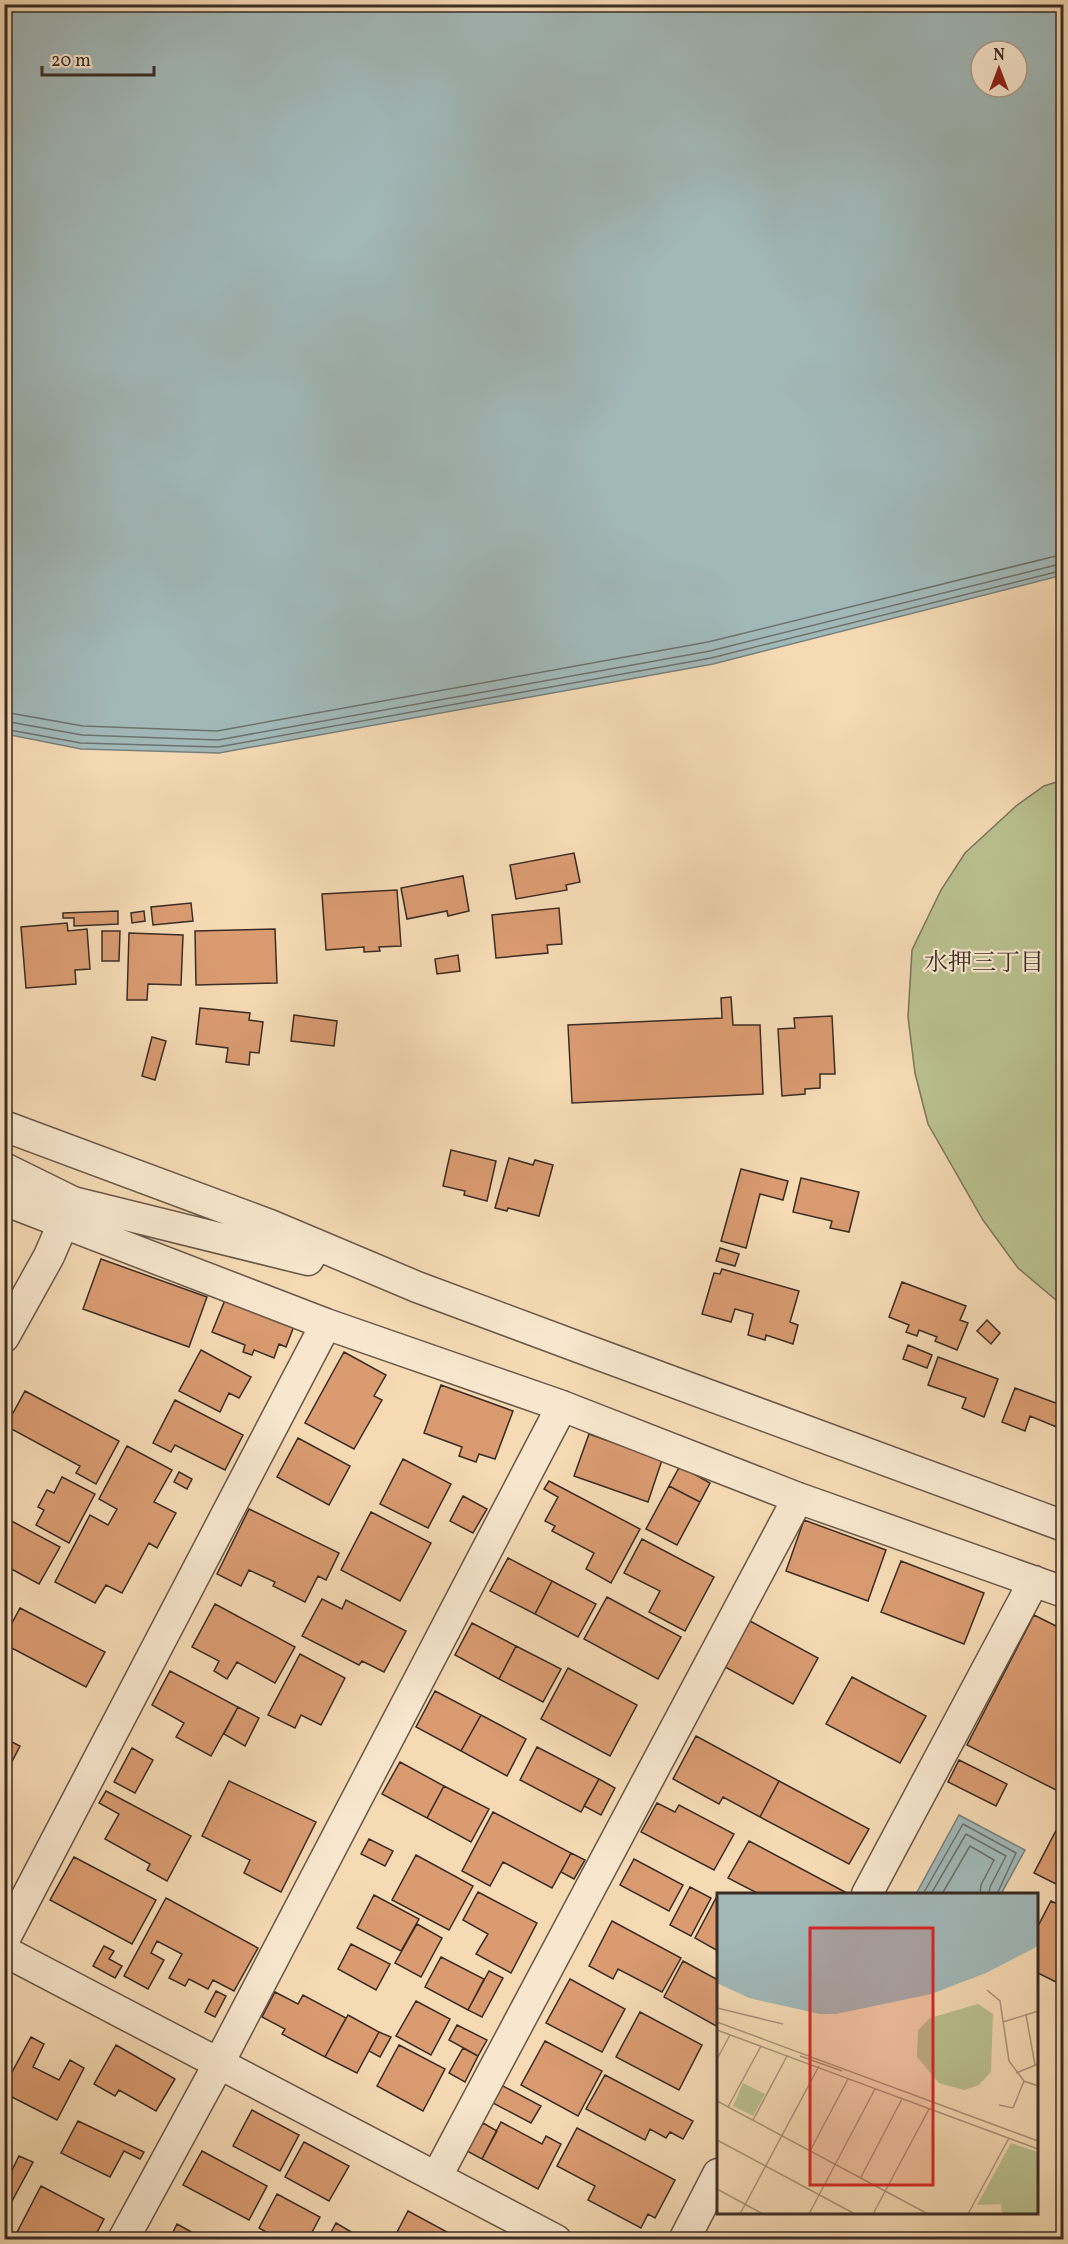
<svg xmlns="http://www.w3.org/2000/svg" width="1068" height="2244" viewBox="0 0 1068 2244" font-family="Vollkorn,'Noto Serif JP',serif">
<rect width="100%" height="100%" fill="#f5dab4"/>
<filter id="stains"><feTurbulence type="fractalNoise" baseFrequency=".00333" numOctaves="4"/><feColorMatrix values="0 0 0 0 .2 0 0 0 0 .09 0 0 0 0 .02 0 0 0 .5 -.17"/></filter>
<radialGradient id="worn" r=".72"><stop offset=".6" stop-color="#630" stop-opacity="0"/><stop offset="1" stop-color="#630" stop-opacity=".3"/></radialGradient>
<path fill="#bac08f" stroke="#7a765a" stroke-width="1.5" d="M1063,780H1064L1063,1306L1018,1268L983,1220L928,1124L915,1073L908,1017L912,950L941,890L965,853L1016,806L1044,786Z"/>
<path fill="#a1b8b8" stroke="#78807d" stroke-width="1.5" fill-rule="evenodd" d="M4,5H1063V575L713,664L219,753L81,749L5,734ZM981,51H1017V87H981Z
M959,1815L1025,1850L1001,1894H916Z"/>
<g fill="none" stroke-linecap="round" stroke-linejoin="round">
<path stroke="#6e726e" stroke-width="1.5" d="M4,712L83,726L217,731L708,642L1064,554
M4,721L82,735L218,740L710,651L1064,563
M4,729L81,743L218,747L711,658L1064,570
M923,1894L963,1824L1016,1853L997,1894
M931,1894L966,1834L1006,1856L990,1887L989,1894
M942,1894L970,1846L994,1860L981,1885L980,1894"/>
</g>
<path fill="#da9b71" stroke="#3b2d25" stroke-width="1.5" d="M574,853L580,882L566,885L567,890L516,899L510,865Z
M463,876L469,911L448,916L447,911L407,919L401,888Z
M397,890L401,946L379,947L380,951L364,952V947L326,950L322,894Z
M191,903L193,921L153,925L151,907Z
M559,908L562,944L547,945L548,953L496,958L492,915Z
M118,911V924L74,926V918H63V913Z
M144,911L145,921L132,923L131,913Z
M67,923L68,931L87,929L90,969L75,970L76,984L26,988L21,927Z
M275,929L277,983L196,985L195,931Z
M102,931H120L119,961H102Z
M129,933L183,935L181,985L148,984L147,1000H127Z
M458,955L460,971L437,974L435,959Z
M731,997L733,1025H760L763,1094L572,1103L568,1025L722,1018L721,998Z
M200,1008L250,1013L249,1020L263,1022L259,1053L250,1052L249,1065L226,1062L228,1048L196,1044Z
M294,1015L337,1021L334,1046L291,1041Z
M832,1016L835,1074H820V1088L805,1089V1094L782,1096L778,1029L795,1028L794,1018Z
M152,1037L166,1041L155,1080L142,1076Z
M451,1150L496,1161L487,1201L464,1195L465,1191L443,1186Z
M509,1158L533,1165L535,1160L553,1165L539,1216L508,1208L507,1211L495,1208Z
M741,1169L788,1181L783,1200L760,1194L746,1248L721,1241Z
M801,1178L859,1192L849,1232L830,1228L832,1221L793,1212Z
M720,1248L739,1254L735,1266L716,1261Z
M101,1259L207,1297L189,1347L83,1309Z
M722,1269L799,1291L790,1322L798,1325L793,1344L766,1335L765,1340L748,1335L753,1314L735,1309L731,1322L702,1314L714,1273L720,1274Z
M902,1282L966,1306L960,1320L968,1323L957,1350L935,1341L937,1337L919,1330L917,1336L906,1332L909,1325L889,1317Z
M225,1300L294,1326L286,1347L279,1344L274,1358L254,1350L252,1355L243,1352L245,1345L212,1332Z
M987,1320L1000,1333L991,1344L977,1331Z
M908,1345L932,1355L927,1368L903,1359Z
M201,1350L251,1377L239,1398L229,1393L220,1412L179,1391Z
M344,1352L386,1375L374,1396L382,1400L354,1449L305,1423Z
M938,1357L998,1379L984,1417L962,1408L966,1398L928,1385Z
M441,1385L513,1411L495,1459L479,1454L476,1462L459,1456L462,1447L424,1433Z
M1015,1388L1064,1406V1416L1059,1428L1030,1416L1025,1431L1002,1422Z
M25,1391L119,1441L96,1484L76,1473L80,1466L6,1426Z
M175,1400L243,1435L225,1470L175,1445L171,1452L153,1443Z
M589,1434L662,1460L648,1502L574,1476Z
M298,1438L350,1466L329,1505L277,1477Z
M127,1446L172,1470L154,1502L176,1513L157,1548L149,1543L122,1593L106,1585L95,1603L55,1582L90,1515L108,1525L117,1509L99,1499Z
M403,1459L451,1484L428,1528L380,1504Z
M680,1466L710,1483L700,1502L669,1486Z
M179,1472L192,1479L187,1489L174,1482Z
M62,1477L95,1494L69,1543L36,1525L44,1510L38,1507L47,1490L54,1493Z
M549,1481L640,1529L611,1583L586,1569L594,1553L552,1531L555,1526L545,1521L558,1497L544,1489Z
M669,1486L700,1502L677,1545L646,1529Z
M463,1496L487,1509L473,1533L450,1521Z
M249,1509L339,1553L326,1580L318,1576L305,1602L273,1586L275,1582L249,1570L241,1586L217,1574Z
M371,1512L431,1543L400,1601L341,1570Z
M4,1517L60,1547L39,1584L4,1565Z
M804,1520L886,1550L868,1601L786,1571Z
M642,1539L714,1577L685,1631L649,1612L660,1591L624,1573Z
M508,1558L552,1581L535,1614L490,1591Z
M901,1561L984,1593L964,1644L881,1612Z
M552,1581L596,1604L578,1637L535,1614Z
M607,1597L681,1637L658,1679L584,1639Z
M322,1599L342,1609L346,1600L406,1631L384,1672L362,1661L359,1665L302,1636Z
M215,1604L295,1647L275,1683L237,1662L227,1679L214,1671L219,1661L192,1647Z
M20,1608L105,1652L86,1687L4,1644V1638Z
M1034,1615L1064,1630V1794L967,1745Z
M750,1621L818,1658L793,1704L725,1667Z
M472,1623L516,1646L499,1679L455,1655Z
M516,1646L561,1669L543,1702L499,1679Z
M300,1654L345,1678L321,1725L301,1715L295,1728L268,1715Z
M568,1668L637,1705L610,1756L541,1719Z
M170,1671L238,1707L211,1756L176,1737L184,1723L152,1705Z
M852,1677L926,1716L900,1763L826,1724Z
M435,1691L481,1715L461,1751L416,1727Z
M238,1707L259,1718L245,1746L224,1734Z
M481,1715L526,1739L507,1776L461,1751Z
M696,1736L779,1781L760,1817L723,1797L719,1804L673,1779Z
M4,1738L20,1746L4,1777Z
M537,1747L599,1779L581,1812L520,1780Z
M132,1748L153,1760L135,1793L114,1782Z
M959,1760L1007,1784L996,1806L948,1782Z
M400,1762L444,1786L427,1818L382,1794Z
M599,1779L615,1788L601,1815L584,1806Z
M229,1781L316,1822L281,1892L244,1873L250,1860L202,1836Z
M779,1781L869,1829L849,1864L760,1817Z
M444,1786L489,1809L471,1842L427,1818Z
M106,1791L191,1836L167,1881L147,1870L150,1864L105,1839L119,1814L99,1803Z
M657,1803L675,1812L679,1805L734,1834L714,1870L641,1832Z
M493,1812L571,1853L552,1888L503,1862L490,1886L462,1871Z
M1064,1815V1888L1034,1873Z
M369,1839L393,1851L385,1866L361,1854Z
M749,1841L845,1892L843,1894H759L728,1878Z
M571,1853L585,1860L574,1879L561,1872Z
M416,1855L473,1886L449,1930L392,1900Z
M74,1857L156,1900L132,1944L50,1900Z
M634,1859L683,1885L669,1911L620,1885Z
M690,1887L711,1898L691,1936L670,1925Z
M478,1892L537,1923L511,1973L476,1954L488,1934L463,1920Z
M374,1895L419,1919L401,1951L357,1928Z
M166,1898L258,1948L234,1991L213,1980L208,1989L189,1979L185,1986L169,1978L182,1954L157,1941L151,1953L164,1960L148,1989L124,1976Z
M716,1898L718,1899V1951L695,1938Z
M1051,1901L1064,1907V1986L1036,1972V1930Z
M612,1921L681,1958L662,1992L618,1969L613,1979L589,1966Z
M417,1924L442,1938L421,1977L395,1963Z
M351,1944L390,1964L376,1990L338,1969Z
M104,1946L114,1951L109,1959L122,1966L115,1978L93,1966Z
M441,1957L484,1979L468,2010L425,1987Z
M683,1961L718,1980V2027L664,1997Z
M489,1971L503,1978L482,2017L468,2010Z
M570,1979L625,2009L602,2052L546,2023Z
M216,1991L226,1996L215,2017L205,2012Z
M275,1992L298,2004L303,1995L346,2018L325,2057L282,2034L285,2029L262,2017Z
M416,2001L450,2019L431,2055L396,2036Z
M640,2012L702,2045L679,2090L616,2057Z
M348,2015L379,2032L357,2073L325,2057Z
M457,2025L487,2040L478,2056L449,2040Z
M379,2032L391,2037L380,2057L369,2051Z
M31,2037L44,2044L33,2067L59,2080L70,2060L84,2068L57,2120L4,2093V2087Z
M545,2041L602,2071L578,2116L521,2085Z
M116,2045L175,2079L156,2111L119,2090L115,2096L94,2084Z
M399,2045L445,2069L423,2111L377,2086Z
M463,2048L478,2056L465,2082L449,2073Z
M605,2075L693,2121L683,2139L670,2132L666,2138L650,2129L645,2140L586,2109Z
M501,2085L541,2106L531,2123L491,2102Z
M252,2110L299,2135L280,2171L233,2146Z
M78,2121L144,2152L140,2159L124,2151L110,2177L61,2153Z
M501,2122L542,2144L546,2136L561,2144L538,2189L482,2159Z
M483,2123L497,2131L482,2159L467,2151Z
M577,2128L675,2180L655,2218L648,2214L641,2228L588,2200L595,2186L557,2166Z
M304,2142L349,2166L329,2201L285,2177Z
M202,2151L267,2186L249,2220L183,2185Z
M19,2156L33,2162L4,2216V2174L9,2176Z
M41,2186L104,2219L93,2240H13Z
M277,2194L320,2217L308,2240H280L259,2228Z
M408,2211L449,2233L446,2240H397L394,2238Z
M336,2223L365,2240H327Z
M177,2224L206,2240H169Z"/>
<g fill="none" stroke-linecap="round" stroke-linejoin="round">
<g stroke="#6a5849" stroke-width="33">
<path id="minor" d="M4,1126L270,1225L417,1287L581,1348L1064,1526
M4,1168L73,1202L308,1260L317,1246
M4,1200L326,1324L562,1406L798,1498L1064,1592
M4,1337L49,1256L71,1205
M867,1894L1034,1581
M4,1940L326,1324
M4,1951L556,2240
M437,2176L798,1498
M123,2240L211,2078L562,1406
M684,2240L718,2174"/>
</g>
<use href="#minor" stroke="#f8e7ce" stroke-width="30"/>
</g>
<g text-anchor="middle" dominant-baseline="central" stroke-width="4.5" stroke-linejoin="round" paint-order="stroke">
<g font-size="24" fill="#3b2d25" stroke="#f8e7ce">
<text x="984" y="964">水押三丁目</text>
</g>
</g>
<g transform="translate(717 1893)">
<rect width="321" height="321" fill="#f5dab4"/>
<path d="M26,190L48,201L36,223L16,213ZM294,250L321,259V321H285L284,311L260,312Z" fill="#bac08f"/>
<path d="M261,111L276,121L274,179L262,192L247,197L222,190L200,164L201,137L213,125Z" fill="#bac08f"/>
<path d="M0,0H321V53L269,80L214,101L119,121H103L32,105L0,90Z" fill="#a1b8b8"/>
<path fill="none" stroke="#ab957b" stroke-width="1.5" d="M270,97L283,108L292,168L307,188L321,193M0,115L66,131M309,122L318,172M0,129L321,248M286,129L321,118M0,137L321,256M83,163L125,178M0,166L13,142M299,180L321,171M0,208L211,321M282,212L296,215L307,188M11,214L44,153M36,227L70,163M0,247L138,321M93,258L131,186M144,284L185,206M0,296L46,321M23,321L102,173M92,321L158,196M156,321L212,216M251,321L292,245"/>
<path fill="#d62828" fill-opacity="0.15" stroke="#d62828" stroke-width="3" d="M93,35H216V292H93Z"/>
<rect width="321" height="321" fill="none" stroke="#3b2d25" stroke-width="3"/>
</g>
<rect width="1068" height="2244" fill="none" stroke="#f5dab4" stroke-width="24"/>
<rect x="6" y="6" width="1056" height="2232" fill="none" stroke="#3b2d25" stroke-width="3"/>
<rect x="12" y="12" width="1044" height="2220" fill="none" stroke="#3b2d25" stroke-width="1.5"/>
<g transform="translate(999 69)"><circle r="28" fill="#f8e7ce" stroke="#ac9d8a" stroke-width="1.5"/>
<path d="M0-4.5L10 22L0 15L-10 22Z" fill="#8f2418"/>
<text y="-9" font-size="16" font-weight="bold" text-anchor="middle" fill="#3b2d25">N</text>
</g>
<path d="M42 66v9h112v-9" fill="none" stroke="#3b2d25" stroke-width="3"/>
<text x="51" y="66" font-size="18" fill="#3b2d25" stroke="#f8e7ce" stroke-width="4.5" paint-order="stroke">20 m</text>
<rect width="100%" height="100%" filter="url(#stains)"/>
<rect width="100%" height="100%" fill="url(#worn)"/>
</svg>
